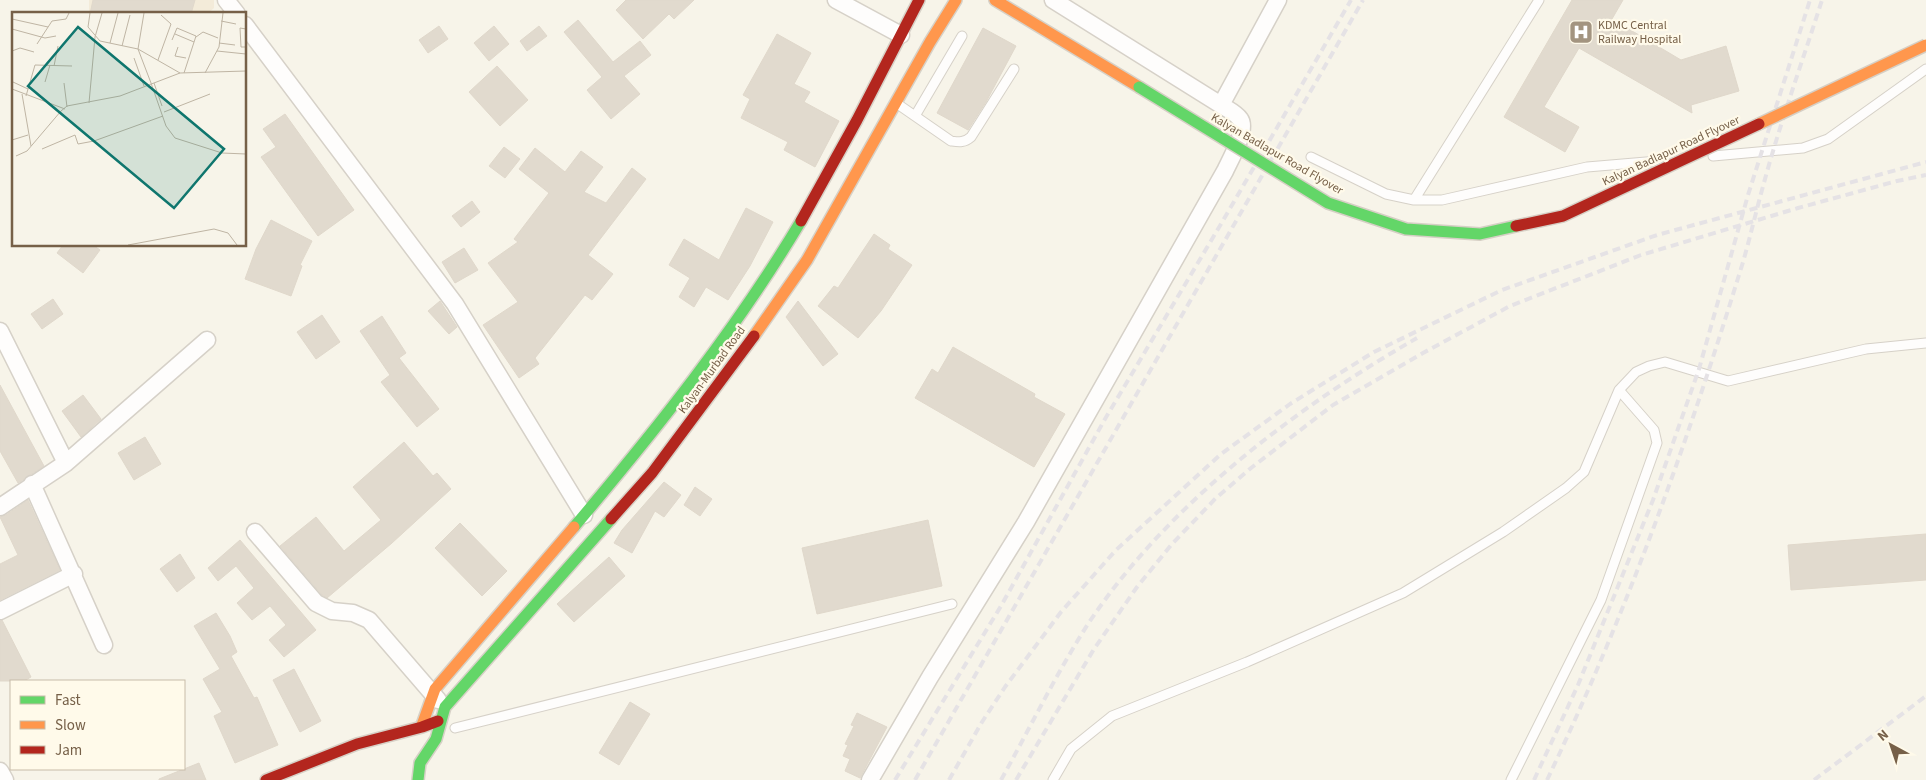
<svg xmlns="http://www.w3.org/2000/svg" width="1926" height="780" viewBox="0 0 1926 780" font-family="'Source Sans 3',sans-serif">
<rect width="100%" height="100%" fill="#f7f4e9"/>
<path fill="#f3ebd9" d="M89,0H214V8L207,14H89Z"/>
<path fill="#e1dace" stroke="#e0d8cb" d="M93,0H195L191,14H90Z
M626,0H694L674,19L669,14L643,39L616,10Z
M1572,0H1623L1612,19L1681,60L1726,46L1739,91L1691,105L1692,113L1579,48L1544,107L1579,127L1565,152L1504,117Z
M578,20L613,62L640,41L651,55L624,76L640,94L611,119L587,90L602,77L564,32Z
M439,26L448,39L428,53L419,40Z
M494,26L509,44L489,61L474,43Z
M539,26L547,36L527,51L520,41Z
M983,28L1016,46L986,102L968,130L937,113Z
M777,34L811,53L794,84L810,92L804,102L839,121L815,167L784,150L788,142L741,118L750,99L743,95Z
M497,66L528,100L500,126L469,92Z
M285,114L354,210L318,236L261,157L276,147L263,129Z
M504,147L520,159L505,178L489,166Z
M535,148L565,172L581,151L603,167L584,192L606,203L632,168L646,179L588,255L613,274L592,300L585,295L535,358L539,364L519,378L483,325L518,302L488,263L518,242L514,239L549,193L519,169Z
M472,201L480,212L461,227L452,216Z
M746,208L773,222L750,266L728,300L706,287L694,307L679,297L690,278L669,265L684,239L719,260Z
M271,220L312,241L300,265L302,266L291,296L245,279L256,249Z
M874,234L890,245L888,249L912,265L881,311L858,338L818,306L834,286L838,288Z
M63,245H93L100,250L83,273L57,253Z
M464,248L478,270L455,283L442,262Z
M53,299L63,314L42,329L31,314Z
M440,301L457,327L449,334L428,311Z
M798,301L838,354L823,366L786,317Z
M322,315L340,342L316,359L297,332Z
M382,316L406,353L399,358L439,409L417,427L381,382L390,375L360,331Z
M953,347L1035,394L1034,397L1065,414L1034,467L915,398L932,369L938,373Z
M0,385L44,466L18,483L0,451Z
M83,395L101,419L81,437L62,411Z
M145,437L161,464L134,480L118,453Z
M404,442L433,476L437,473L451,489L392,543L327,598L322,595L280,546L316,517L344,551L381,520L353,487Z
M664,482L681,495L664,517L655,511L632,553L614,543L622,530Z
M695,487L712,499L700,516L684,505Z
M28,500L60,570L0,600V564L18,555L0,517L6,515Z
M928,520L942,586L817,614L802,548Z
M460,523L507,571L482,596L435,548Z
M1926,534V580L1791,590L1788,545Z
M240,540L316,630L284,657L269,640L286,625L270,606L252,620L237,603L254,588L236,566L218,581L208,568Z
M180,554L195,578L177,592L160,569Z
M609,557L625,576L574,622L557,604Z
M216,613L230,636L237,652L231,656L254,698L257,697L278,745L235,763L214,716L222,712L203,679L220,669L194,626Z
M2,620L31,677L24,681H0V621Z
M294,669L321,721L300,732L273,680Z
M630,702L650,714L619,765L599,753Z
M857,713L887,727L860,778L845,771L850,759L843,756L848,745L845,744L854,726L851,725Z
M199,763L206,780H159V779Z"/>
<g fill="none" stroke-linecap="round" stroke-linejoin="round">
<g stroke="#d6d1c8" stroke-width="11">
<path id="lane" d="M899,105L951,141C959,142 964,143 971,137L1014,69
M915,116L962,36
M1713,156L1803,148L1828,139L1926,69
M1311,157L1386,194L1414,200H1442L1587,167L1658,161
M1414,200L1539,0
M455,728L952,604
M1053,780L1071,749L1112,716L1247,662L1403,593L1503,532L1566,488L1584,472L1619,390L1636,372L1649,366L1665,362L1728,381L1866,349L1926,343
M1511,780L1601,600L1657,443L1654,430L1619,390"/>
</g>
<g stroke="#d6d1c8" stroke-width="19">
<path id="street" d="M226,0L237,14
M836,0L901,35
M245,25L455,304L584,515
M1221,105L1278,0
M0,331L66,463
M32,484L104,645
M0,507L66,463L207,340
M255,532L316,603L332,611L353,613L369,620L438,700
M0,611L74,574
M0,771L5,780
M870,780L930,677L1026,522L1225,171C1230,160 1248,129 1240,119C1236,113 1227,109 1221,105L1053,0"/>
</g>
<g stroke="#d7d1c7" stroke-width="14">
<path id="fast" d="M574,527C656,430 736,330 801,221
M420,763L436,739L445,707L611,519
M418,780L420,763"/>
</g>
<g stroke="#d7d1c7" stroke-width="14">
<path id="slow" d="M995,0L1139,87
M754,336L807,260L930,42L956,0
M422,725L435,689L574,527"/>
</g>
<g stroke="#d7d1c7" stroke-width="14">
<path id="jam" d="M801,221L857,120L919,0
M611,519L652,473L754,336
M266,780L357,744L422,727L438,721"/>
</g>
<use href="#lane" stroke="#fefdfc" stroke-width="9"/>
<use href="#street" stroke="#fefdfc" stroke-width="16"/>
<use href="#fast" stroke="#63d668" stroke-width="11"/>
<use href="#slow" stroke="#ff974d" stroke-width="11"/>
<use href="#jam" stroke="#b3261e" stroke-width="11"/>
<path stroke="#e5e2e5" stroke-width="4" stroke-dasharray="8 5" stroke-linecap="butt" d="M895,780L1001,606L1105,419L1221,224L1351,0
M915,780L1363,0
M949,780L982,722L1005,687L1061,612L1116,550L1221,454L1290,404L1374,352L1502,290L1657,235L1926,162
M1001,780C1030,728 1056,674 1088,624C1167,505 1295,408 1417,338
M1016,780L1094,649L1137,587L1172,544L1216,498L1251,468L1333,405L1423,353L1510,306L1641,255L1798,208L1897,181L1926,175
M1534,780L1578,685L1653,500L1699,369L1748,195L1810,0
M1547,780C1625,617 1686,447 1739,275C1748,247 1754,219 1762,190C1779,126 1802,63 1822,0
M1814,780L1926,696"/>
<g stroke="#d6cfc5" stroke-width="14" stroke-linecap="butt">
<path id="fast-bridge" d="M1139,87L1328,203L1406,229L1480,234L1516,226"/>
</g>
<g stroke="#d6cfc5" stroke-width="14" stroke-linecap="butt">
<path id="slow-bridge" d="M1759,124L1926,45"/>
</g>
<g stroke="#d6cfc5" stroke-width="14" stroke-linecap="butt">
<path id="jam-bridge" d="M1516,226L1563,216L1759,124"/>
</g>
<use href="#fast-bridge" stroke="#63d668" stroke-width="11"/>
<use href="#slow-bridge" stroke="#ff974d" stroke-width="11"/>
<use href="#jam-bridge" stroke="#b3261e" stroke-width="11"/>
</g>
<defs>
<g id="hospital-square" transform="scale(1.25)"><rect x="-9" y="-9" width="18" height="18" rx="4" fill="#a39480" stroke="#fffaea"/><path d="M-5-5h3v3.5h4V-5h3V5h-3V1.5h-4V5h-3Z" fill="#fff"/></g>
</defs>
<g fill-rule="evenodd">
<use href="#hospital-square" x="1581" y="32"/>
</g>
<g text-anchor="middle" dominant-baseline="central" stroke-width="4.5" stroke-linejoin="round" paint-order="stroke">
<g font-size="12" fill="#766048" stroke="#fffaea" text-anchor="start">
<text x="1598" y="25">KDMC Central<tspan x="1598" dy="14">Railway Hospital</tspan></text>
</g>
<g font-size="12" fill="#766048" stroke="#fffaea">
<text transform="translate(1671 151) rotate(-25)">Kalyan Badlapur Road Flyover</text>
<text transform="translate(1277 154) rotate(30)">Kalyan Badlapur Road Flyover</text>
<text transform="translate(712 370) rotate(-54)">Kalyan-Murbad Road</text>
</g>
</g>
<g transform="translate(12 12)">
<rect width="234" height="234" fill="#f7f4e9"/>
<path fill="none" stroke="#bfb5a4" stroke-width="1" d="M78,1L76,15L88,29L126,37L168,61M0,7L36,15M209,9L224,12M0,17L33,26L44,24M234,17L228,16L229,35H234M163,22L182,30M184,25L191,20L206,26M160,28L165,16L184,24L172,61M98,31L106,1M207,31L223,33M25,32L40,9L54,7L57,1M110,34L118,3M166,35L163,44L174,46M126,37L132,1M126,37L139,71M0,39L8,36L22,40M205,39L234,42M122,46L132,74M146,48L159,12L149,3M42,54L46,34M193,61L207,35L211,1M1,70L16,77M33,70L38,53M52,71L55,95M139,71L154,114L163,126L210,141L234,142M142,71L150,94M0,77L53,97M10,82L19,134M14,84L23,53L60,54M77,91L83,25L90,1M49,99L55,94L108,84L168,61L234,59M152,100L198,82M0,128L16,123M30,137L63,123L66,132L82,129L151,104M4,144L15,139L49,99M116,233L202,217L216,221L225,233"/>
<path fill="#0f766e" fill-opacity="0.15" stroke="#0f766e" stroke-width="2.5" d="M66,15L212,137L162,196L16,74Z"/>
<rect width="234" height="234" fill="none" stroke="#766048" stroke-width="2.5"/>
</g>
<rect x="10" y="680" width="175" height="90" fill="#fffaea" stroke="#c8bca9"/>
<rect x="20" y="696" width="25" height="8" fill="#63d668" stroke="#c8bca9"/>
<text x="55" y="705" font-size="15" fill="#766048">Fast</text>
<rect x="20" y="721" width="25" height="8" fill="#ff974d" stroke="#c8bca9"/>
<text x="55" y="730" font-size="15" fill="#766048">Slow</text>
<rect x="20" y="746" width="25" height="8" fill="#b3261e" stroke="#c8bca9"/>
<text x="55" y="755" font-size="15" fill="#766048">Jam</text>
<g transform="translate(1891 745) rotate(320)" stroke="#fffaea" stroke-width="4" paint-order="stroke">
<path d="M0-4L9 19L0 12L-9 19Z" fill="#766048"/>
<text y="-8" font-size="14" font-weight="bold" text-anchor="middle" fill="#766048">N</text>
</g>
</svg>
